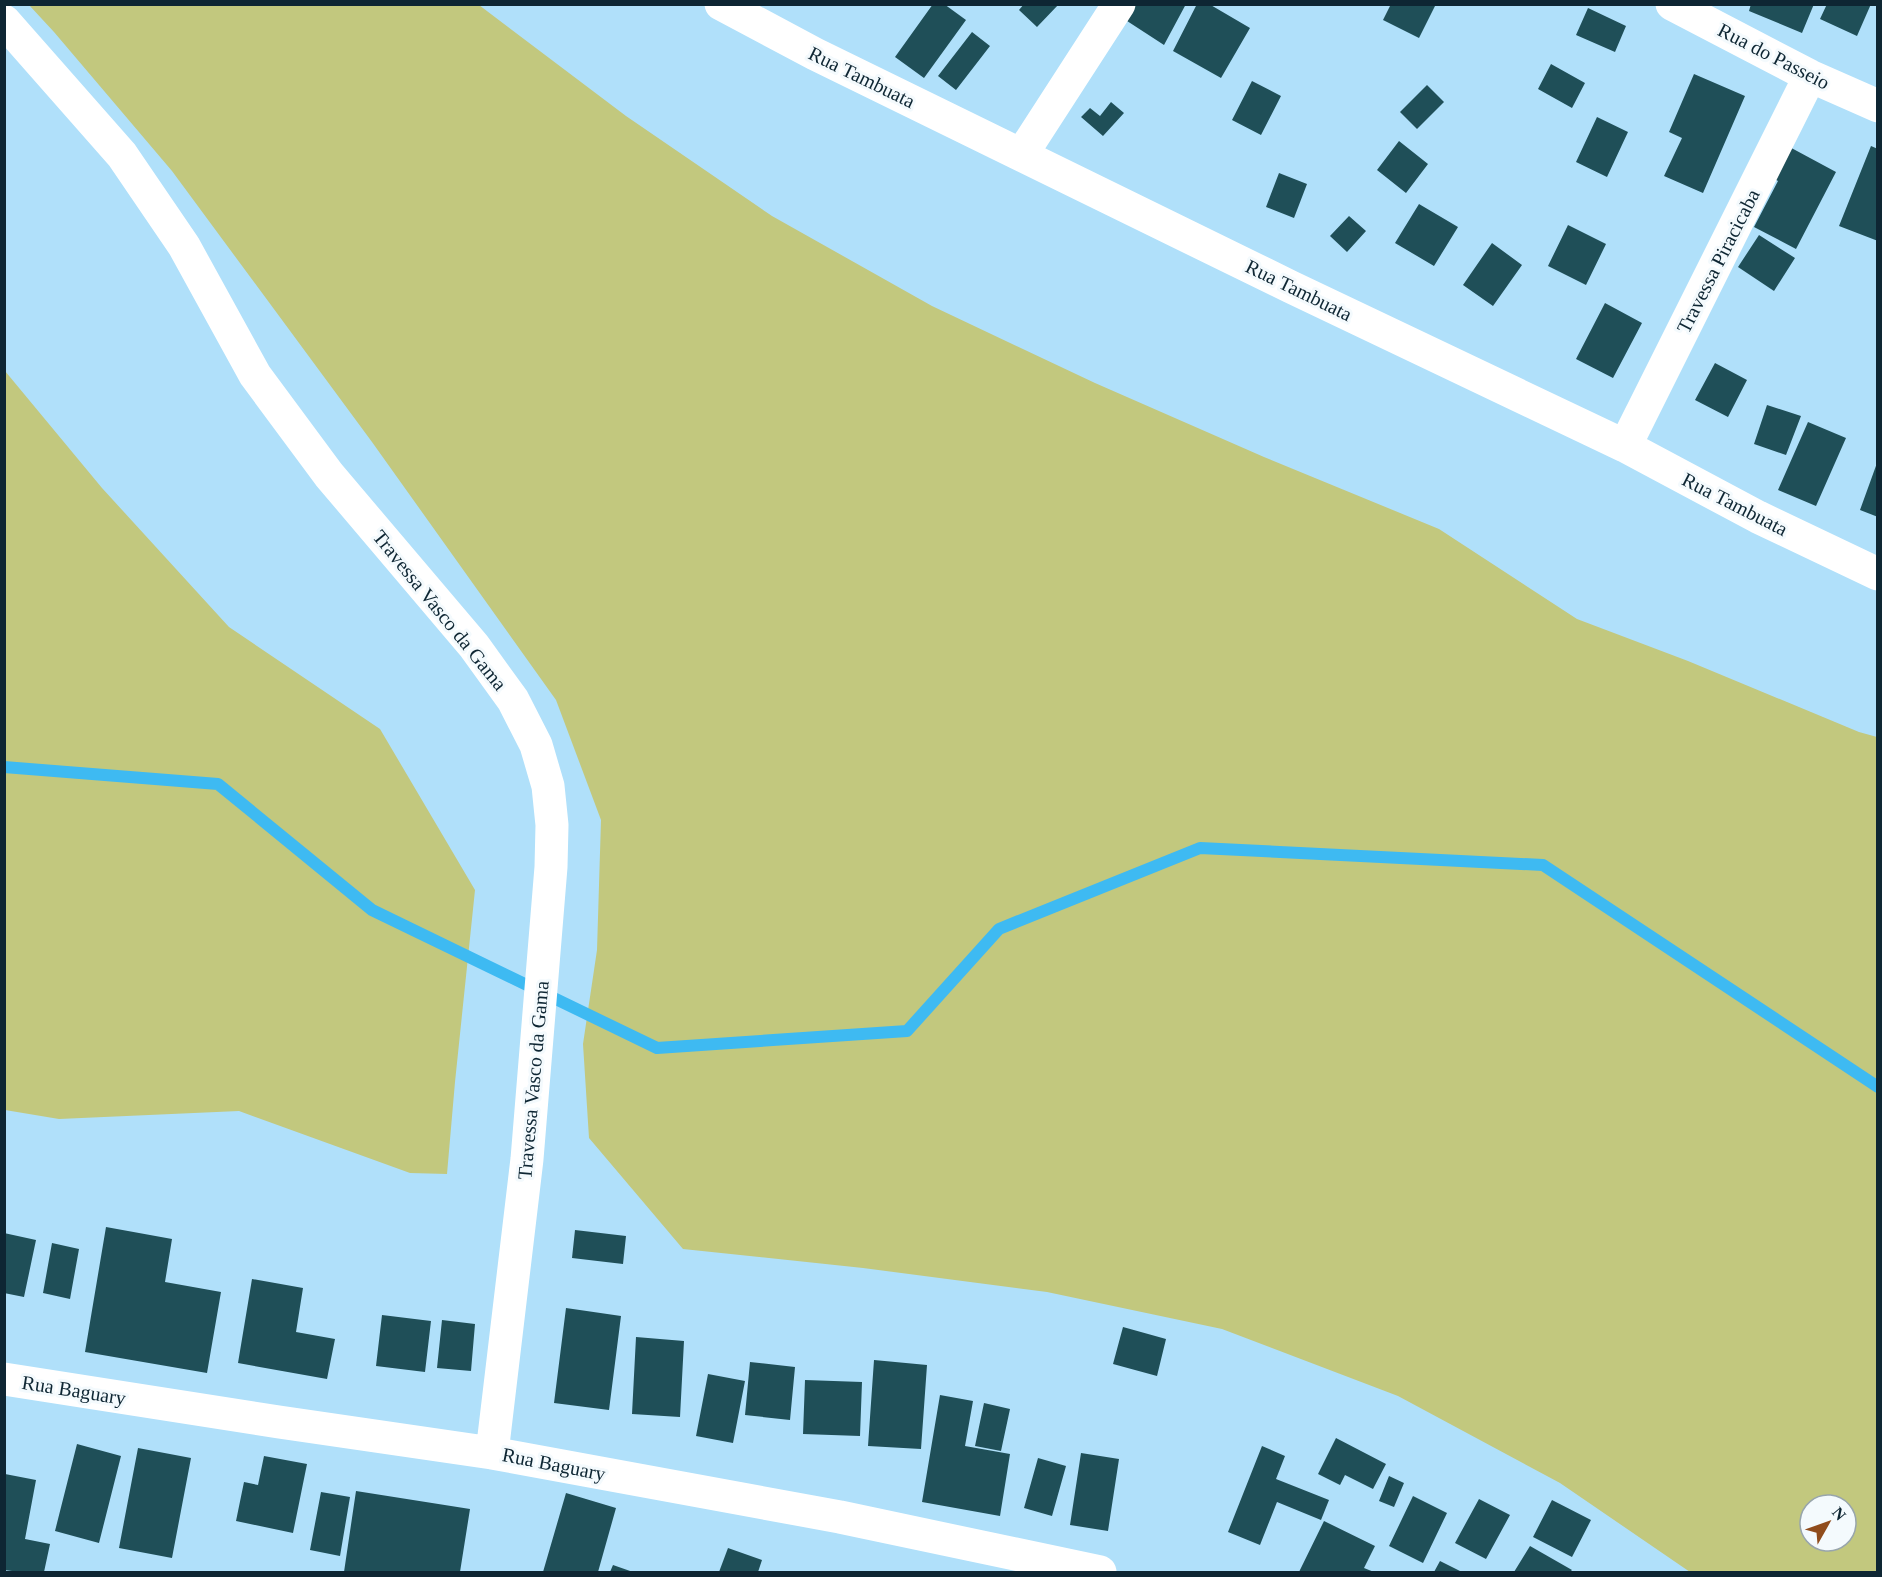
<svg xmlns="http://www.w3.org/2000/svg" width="1882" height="1577" viewBox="0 0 1882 1577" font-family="'Times New Roman',serif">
<rect width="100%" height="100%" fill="#b0e0fa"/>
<path fill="#c2c87e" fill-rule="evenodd" d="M29,5H479L626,116L772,216L932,306L1095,383L1264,457L1439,529L1577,619L1688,661L1859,732L1877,737V1572H1690L1560,1483L1398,1396L1222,1329L1047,1292L863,1268L683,1249L589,1138L583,1044L597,950L601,820L556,700L372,442L172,171L54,32ZM1810,1505H1846V1541H1810Z
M5,371L102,488L229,627L380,729L475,890L455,1082L447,1174L410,1173L239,1111L59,1119L5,1110Z"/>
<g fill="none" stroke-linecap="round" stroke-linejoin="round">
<path stroke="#3ebaf2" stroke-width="12" d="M4,767L218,784L372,910L657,1048L907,1031L999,929L1200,848L1543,865L1878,1087"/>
</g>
<path fill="#1f4f58" d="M933,4H944L966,20L924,78L895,57Z
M1024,4H1059L1037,27L1019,10Z
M1133,4H1186L1164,45L1124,19Z
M1197,4H1209L1250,28L1221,78L1173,51Z
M1391,4H1436L1419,38L1383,20Z
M1751,4H1814L1802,33L1749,11Z
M1827,4H1871L1857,36L1820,19Z
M1588,8L1626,26L1615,52L1576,35Z
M972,32L990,46L956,90L938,76Z
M1551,64L1585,83L1572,108L1538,89Z
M1694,74L1745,96L1703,193L1664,176L1682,138L1669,132Z
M1252,81L1281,96L1261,135L1232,120Z
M1427,85L1444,102L1417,129L1400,112Z
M1111,102L1124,113L1103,136L1081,117L1090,108L1100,116Z
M1597,117L1628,132L1607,177L1576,162Z
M1399,141L1428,164L1406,193L1377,170Z
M1784,144L1836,172L1796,249L1754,227L1778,181L1768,175Z
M1871,146L1878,149V241L1839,226Z
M1279,173L1307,184L1294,218L1266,207Z
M1419,204L1458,227L1434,266L1395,243Z
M1349,216L1366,231L1347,252L1330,236Z
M1568,225L1606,244L1586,285L1548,266Z
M1759,235L1795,258L1774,291L1738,267Z
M1492,243L1522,265L1493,306L1463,285Z
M1605,303L1642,323L1613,378L1576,359Z
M1715,363L1747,380L1728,417L1695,400Z
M1767,405L1801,416L1786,455L1754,444Z
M1808,422L1846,438L1816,506L1778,490Z
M1877,463H1878V517L1860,510Z
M106,1227L172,1239L165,1282L221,1292L207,1373L85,1352Z
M575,1230L626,1236L623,1264L572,1258Z
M4,1233L36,1240L24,1297L4,1293Z
M52,1243L79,1249L70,1299L43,1293Z
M252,1279L303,1288L296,1332L335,1339L327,1379L238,1363Z
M566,1308L621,1316L609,1410L554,1403Z
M382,1315L431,1321L425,1372L376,1366Z
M442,1320L475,1324L471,1371L437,1368Z
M1123,1327L1166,1339L1157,1376L1113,1364Z
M636,1337L684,1341L680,1417L632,1414Z
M874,1360L927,1365L921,1449L868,1446Z
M750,1362L795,1367L790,1420L745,1415Z
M708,1374L745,1381L733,1443L696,1436Z
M805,1380L862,1382L860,1436L803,1434Z
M940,1395L973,1401L965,1446L1010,1454L1000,1516L922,1502Z
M984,1403L1010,1409L1001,1451L975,1446Z
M1336,1438L1386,1464L1373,1489L1345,1475L1340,1485L1318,1474Z
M77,1444L121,1456L99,1543L55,1531Z
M1262,1446L1285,1456L1276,1479L1329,1500L1321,1520L1277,1502L1260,1545L1228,1532Z
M138,1448L191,1458L172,1558L119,1548Z
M1081,1453L1119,1459L1108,1531L1070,1525Z
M264,1456L307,1464L293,1533L236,1521L244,1482L258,1485Z
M1038,1458L1066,1466L1052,1516L1024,1508Z
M5,1474L36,1480L25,1539L50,1544L44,1572H20L4,1570Z
M1389,1476L1404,1483L1394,1507L1379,1501Z
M356,1491L470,1509L460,1572H344Z
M321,1492L350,1497L340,1556L310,1550Z
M566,1493L616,1508L598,1572H543Z
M1413,1496L1447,1513L1423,1563L1389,1546Z
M1479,1499L1510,1515L1486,1559L1455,1543Z
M1552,1500L1591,1520L1572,1557L1533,1537Z
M1324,1521L1375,1546L1364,1568L1374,1572H1299Z
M1530,1546L1572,1570L1570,1572H1514Z
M728,1548L762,1560L758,1572H719Z
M1440,1561L1462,1572H1434Z
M613,1565L633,1572H610Z"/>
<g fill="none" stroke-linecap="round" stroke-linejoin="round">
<path stroke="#fff" stroke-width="33" d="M721,4L815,54L1291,287L1625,446L1758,517L1878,574
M1672,4L1810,76L1878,106
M4,21L122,155L184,246L255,375L329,475L474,646L513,700L536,745L548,786L552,825L551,867L527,1159L492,1453
M1022,154L1119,4
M1625,446L1810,76
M4,1379L279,1422L492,1453L840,1517L1100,1572"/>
</g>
<g text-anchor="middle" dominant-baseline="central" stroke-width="6" stroke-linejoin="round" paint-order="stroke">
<g font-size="20" fill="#0e2633" stroke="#f4fafd">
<text transform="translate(1774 56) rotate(27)">Rua do Passeio</text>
<text transform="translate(862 77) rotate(26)">Rua Tambuata</text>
<text transform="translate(1718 261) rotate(-63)">Travessa Piracicaba</text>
<text transform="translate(1299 290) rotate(26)">Rua Tambuata</text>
<text transform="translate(1735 504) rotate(27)">Rua Tambuata</text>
<text transform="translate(440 610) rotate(51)">Travessa Vasco da Gama</text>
<text transform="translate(533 1080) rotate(-85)">Travessa Vasco da Gama</text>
<text transform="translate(74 1390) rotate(9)">Rua Baguary</text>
<text transform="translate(554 1464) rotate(11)">Rua Baguary</text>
</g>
</g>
<rect width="1882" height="1577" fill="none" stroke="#0e2633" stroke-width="12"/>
<g transform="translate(1828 1523) rotate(50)"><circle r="28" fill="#f4fafd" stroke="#98a5ac" stroke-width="1.5"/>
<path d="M0-4.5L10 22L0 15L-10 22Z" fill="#904d1d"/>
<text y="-9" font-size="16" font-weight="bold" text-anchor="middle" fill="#0e2633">N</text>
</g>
</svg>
